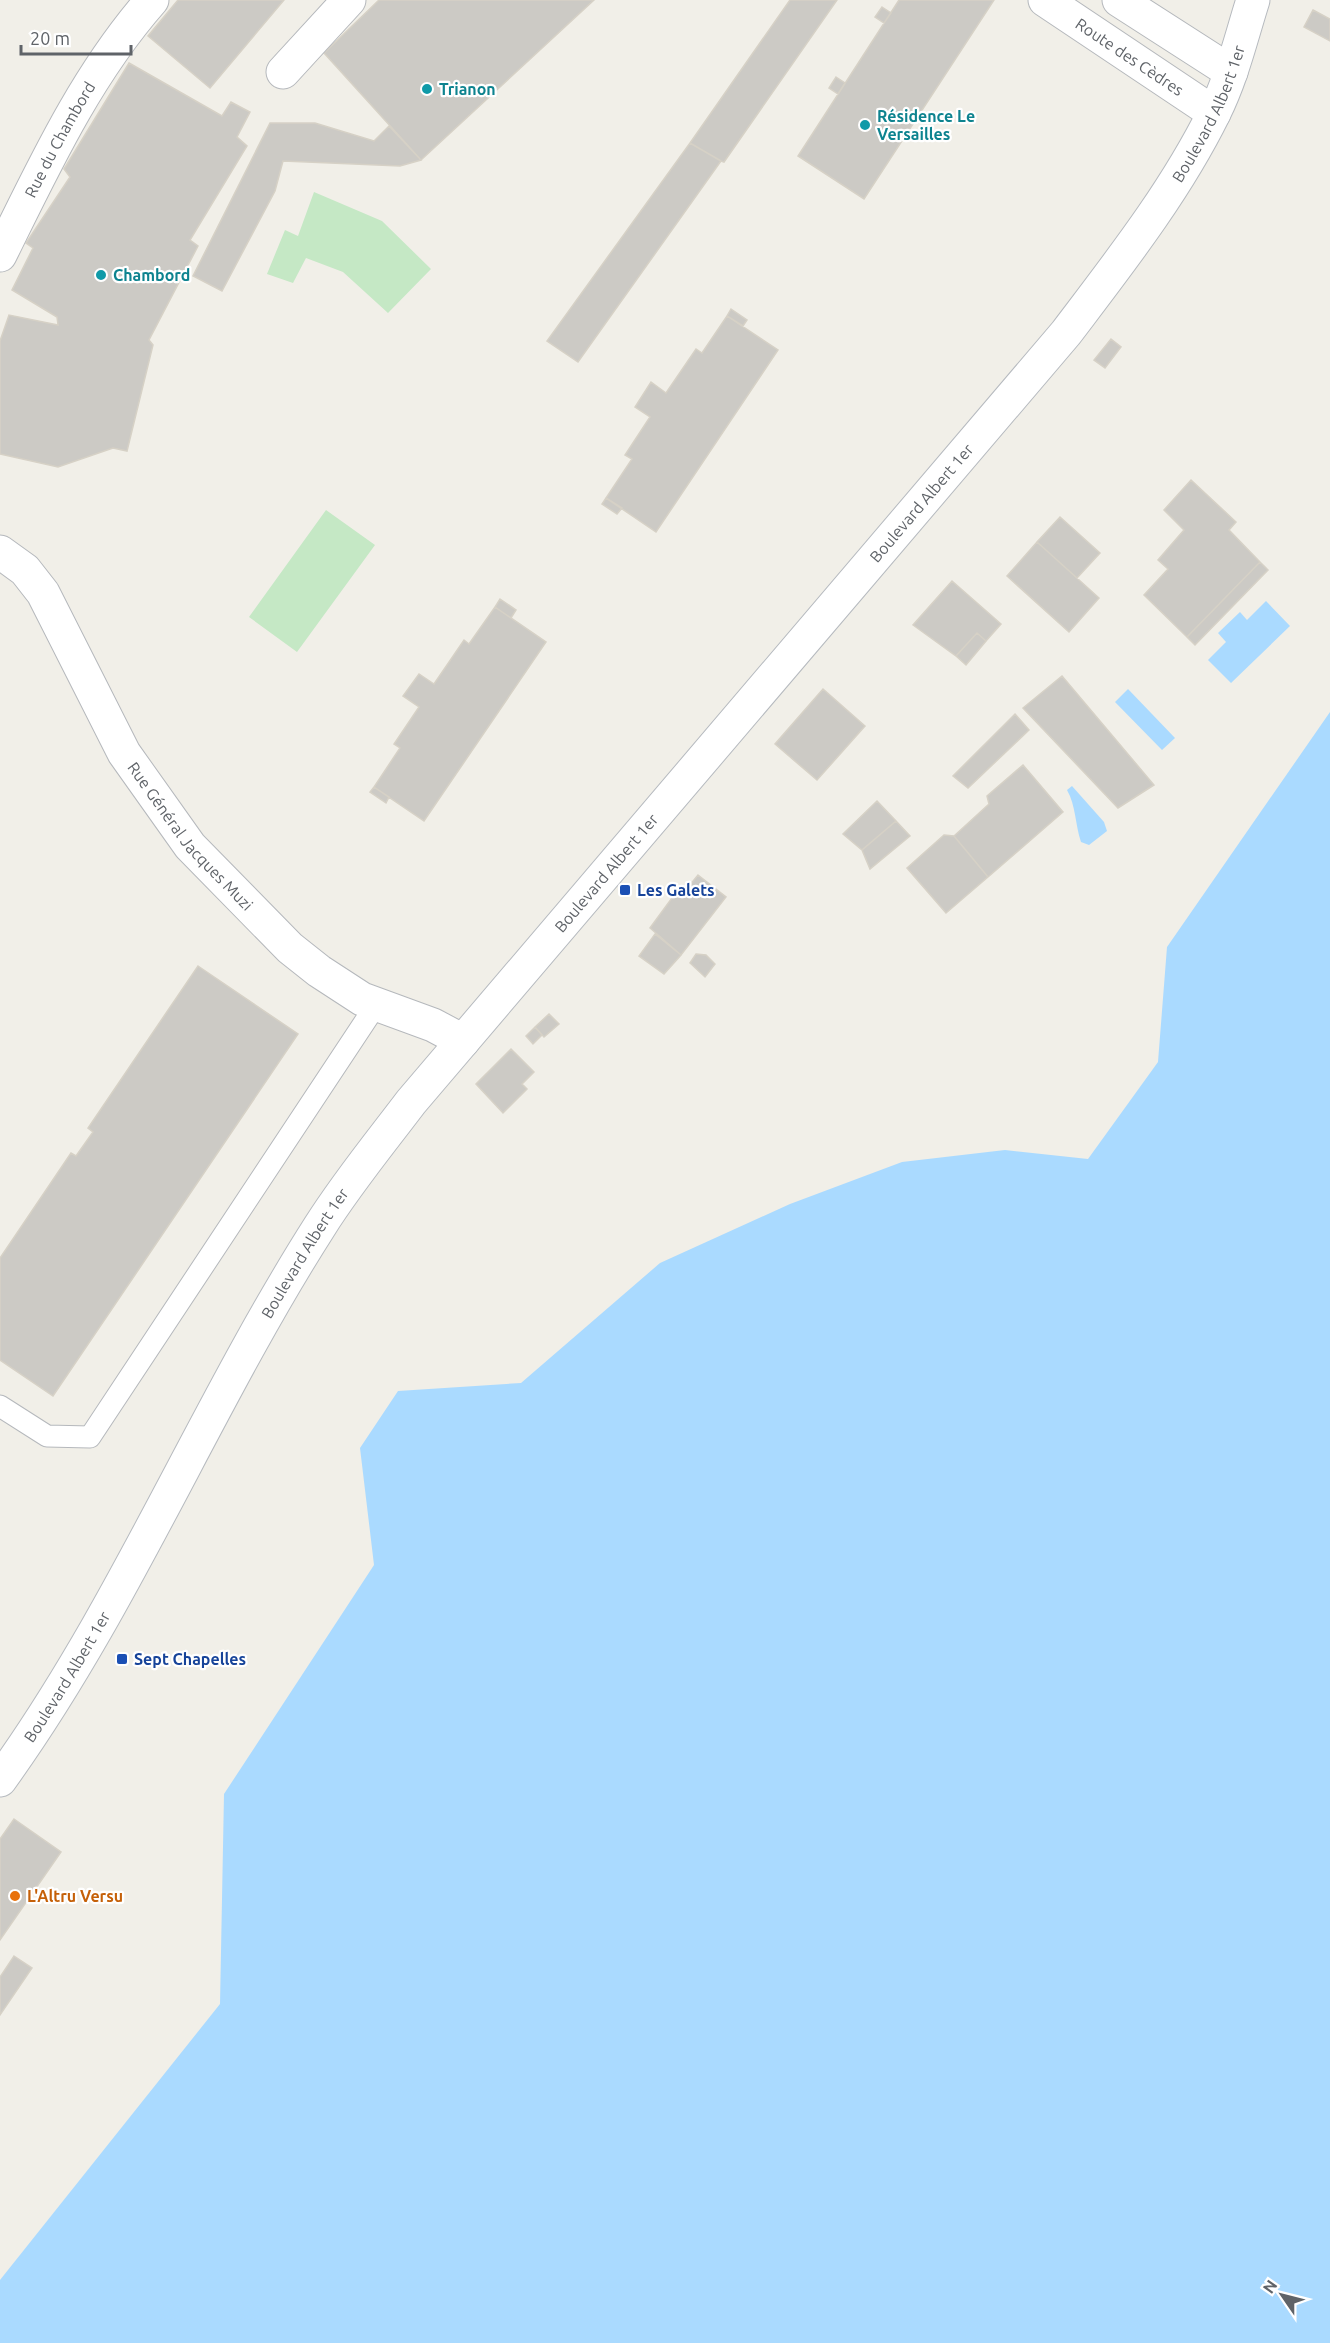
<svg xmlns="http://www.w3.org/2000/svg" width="1330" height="2343" viewBox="0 0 1330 2343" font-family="Ubuntu,sans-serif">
<rect width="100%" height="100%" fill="#f1efe8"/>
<path fill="#c5e8c5" d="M314,192L382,221L431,269L388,313L343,272L306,258L293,283L267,274L285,230L298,236Z
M326,510L375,545L297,652L249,617Z"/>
<path fill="#aadaff" d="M1266,601L1290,626L1231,683L1208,660L1226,642L1218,633L1240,612L1247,620Z
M1128,689L1175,738L1162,750L1115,702Z
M1330,712V2343H0V2280L220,2004L224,1794L374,1565L360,1448L398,1391L521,1383L660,1263L790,1204L902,1162L1005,1150L1088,1159L1158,1062L1167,947Z
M1072,786L1104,822L1107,831L1089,845L1081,842C1075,824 1076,806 1067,790Z"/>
<path fill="#cccac5" stroke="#d6d1c6" stroke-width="1.5" d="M178,0H284L210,88L148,36Z
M379,0H594L421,160L324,53Z
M790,0H837L724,162L721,161L690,143Z
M899,0H994L864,199L798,156Z
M882,7L891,13L884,23L875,17Z
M1313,10L1330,19V41L1304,27Z
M129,63L222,116L231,102L250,112L237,137L247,146L190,240L198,246L149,340L153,345L127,451L113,448L58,467L0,454V341L9,315L58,325L57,317L12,290L33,248L26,243L70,177L64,169Z
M836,77L845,83L838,94L829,88Z
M270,123H315L374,141L389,126L421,160L400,166L283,161L275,191L222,291L193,276Z
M690,143L721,161L578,362L547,341Z
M731,309L747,320L743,326L727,316Z
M727,316L778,350L656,532L606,498L632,459L625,455L650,417L635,407L651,382L666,393L696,349L702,353Z
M1111,339L1121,347L1105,368L1094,360Z
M1191,480L1236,522L1229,530L1260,562L1187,637L1144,595L1168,569L1158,560L1184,530L1164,510Z
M606,498L622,508L617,514L602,504Z
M1060,517L1100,553L1077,578L1037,542Z
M1037,542L1099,598L1069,632L1007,576Z
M1260,562L1268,570L1195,645L1187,637Z
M952,581L1001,624L986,641L977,633L956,656L913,625Z
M500,599L516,610L511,618L495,607Z
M495,607L546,642L424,821L374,787L400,748L394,744L419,707L403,696L419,674L434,684L464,640L469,644Z
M977,633L986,641L966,665L956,656Z
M1062,676L1154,785L1118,808L1023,708Z
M823,689L865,726L817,780L775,744Z
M1015,714L1029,730L968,788L953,776Z
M1023,765L1063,812L988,877L954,836L989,804L987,796Z
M374,787L389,797L386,803L370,792Z
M877,801L896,821L862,850L843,834Z
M896,821L910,836L870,869L862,850Z
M944,835L954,836L988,877L946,913L907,868Z
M698,875L726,897L681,955L650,928L680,887L685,891Z
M655,934L681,955L664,974L639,956Z
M696,954L706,955L715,964L705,977L690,963Z
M198,966L298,1034L53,1396L0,1360V1258L71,1153L76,1156L93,1132L88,1128Z
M549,1014L559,1024L544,1037L535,1027Z
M535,1027L542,1035L533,1044L526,1036Z
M511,1049L534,1072L522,1084L527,1089L503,1113L476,1084Z
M14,1819L61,1852L0,1940V1839Z
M14,1956L32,1968L0,2015V1977Z"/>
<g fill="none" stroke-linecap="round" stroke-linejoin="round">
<g stroke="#b5b8bc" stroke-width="23">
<path id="service" d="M0,1406L47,1436L90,1437L376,1005"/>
</g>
<g stroke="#b5b8bc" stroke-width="35">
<g id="minor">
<path id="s1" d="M1045,0L1214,113"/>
<path d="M1119,0L1231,72"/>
<path d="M283,72L349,0"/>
<path id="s2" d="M0,255C44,166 86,75 152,0"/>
<path id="s3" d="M0,552L25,570L43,593L124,753L190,846L290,948L319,971L362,999L433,1025L463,1041"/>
</g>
</g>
<g stroke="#b6babf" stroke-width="35">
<g id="secondary">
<path id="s4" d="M0,1780C125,1607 205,1406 320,1226C347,1183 380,1143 411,1102L1066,333C1119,263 1175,192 1214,113C1232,77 1241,38 1253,0"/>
</g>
</g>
<use href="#service" stroke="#fff" stroke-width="21"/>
<use href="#minor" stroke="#fff" stroke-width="33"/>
<use href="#secondary" stroke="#fff" stroke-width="33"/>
</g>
<g fill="#0f9aa8" stroke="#fff" stroke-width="2">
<circle cx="427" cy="89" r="6"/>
<circle cx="865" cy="125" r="6"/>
<circle cx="101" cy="275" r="6"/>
</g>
<g fill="#1a4fb4" stroke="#fff" stroke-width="2">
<rect x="619" y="884" width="12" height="12" rx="3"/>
<rect x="116" y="1653" width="12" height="12" rx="3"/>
</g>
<circle fill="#e8710a" stroke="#fff" stroke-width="2" cx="15" cy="1896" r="6"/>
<g text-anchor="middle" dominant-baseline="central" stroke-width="4.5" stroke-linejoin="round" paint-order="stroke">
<g font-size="16" fill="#5f6368" stroke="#fff">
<text stroke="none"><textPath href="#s1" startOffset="102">Route des Cèdres</textPath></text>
<text stroke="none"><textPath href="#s4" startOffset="2067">Boulevard Albert 1er</textPath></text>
<text stroke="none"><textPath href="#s2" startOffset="130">Rue du Chambord</textPath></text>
<text stroke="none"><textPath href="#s4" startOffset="1581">Boulevard Albert 1er</textPath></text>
<text stroke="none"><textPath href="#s3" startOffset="346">Rue Général Jacques Muzi</textPath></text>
<text stroke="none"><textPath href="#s4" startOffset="1095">Boulevard Albert 1er</textPath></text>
<text stroke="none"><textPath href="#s4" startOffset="609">Boulevard Albert 1er</textPath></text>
<text stroke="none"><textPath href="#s4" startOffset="123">Boulevard Albert 1er</textPath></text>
</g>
<g font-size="16" font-weight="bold" fill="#0d838f" stroke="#fff" text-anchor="start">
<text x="439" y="89">Trianon</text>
<text x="877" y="116">Résidence Le<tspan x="877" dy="18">Versailles</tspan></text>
<text x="113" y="275">Chambord</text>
</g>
<g font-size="16" font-weight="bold" fill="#164399" stroke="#fff" text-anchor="start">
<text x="637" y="890">Les Galets</text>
<text x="134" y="1659">Sept Chapelles</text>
</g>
<g font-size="16" font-weight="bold" fill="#c56008" stroke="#fff" text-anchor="start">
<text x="27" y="1896">L'Altru Versu</text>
</g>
</g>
<g transform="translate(1282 2295) rotate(305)" stroke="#ffffff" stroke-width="4.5" paint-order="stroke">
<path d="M0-4.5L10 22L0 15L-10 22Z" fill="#5f6368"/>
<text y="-9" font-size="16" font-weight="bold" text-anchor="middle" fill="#5f6368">N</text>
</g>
<path d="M21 45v9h110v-9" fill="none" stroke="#5f6368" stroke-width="3"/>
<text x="30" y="45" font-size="18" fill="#5f6368" stroke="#ffffff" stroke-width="4.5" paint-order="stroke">20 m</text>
</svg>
